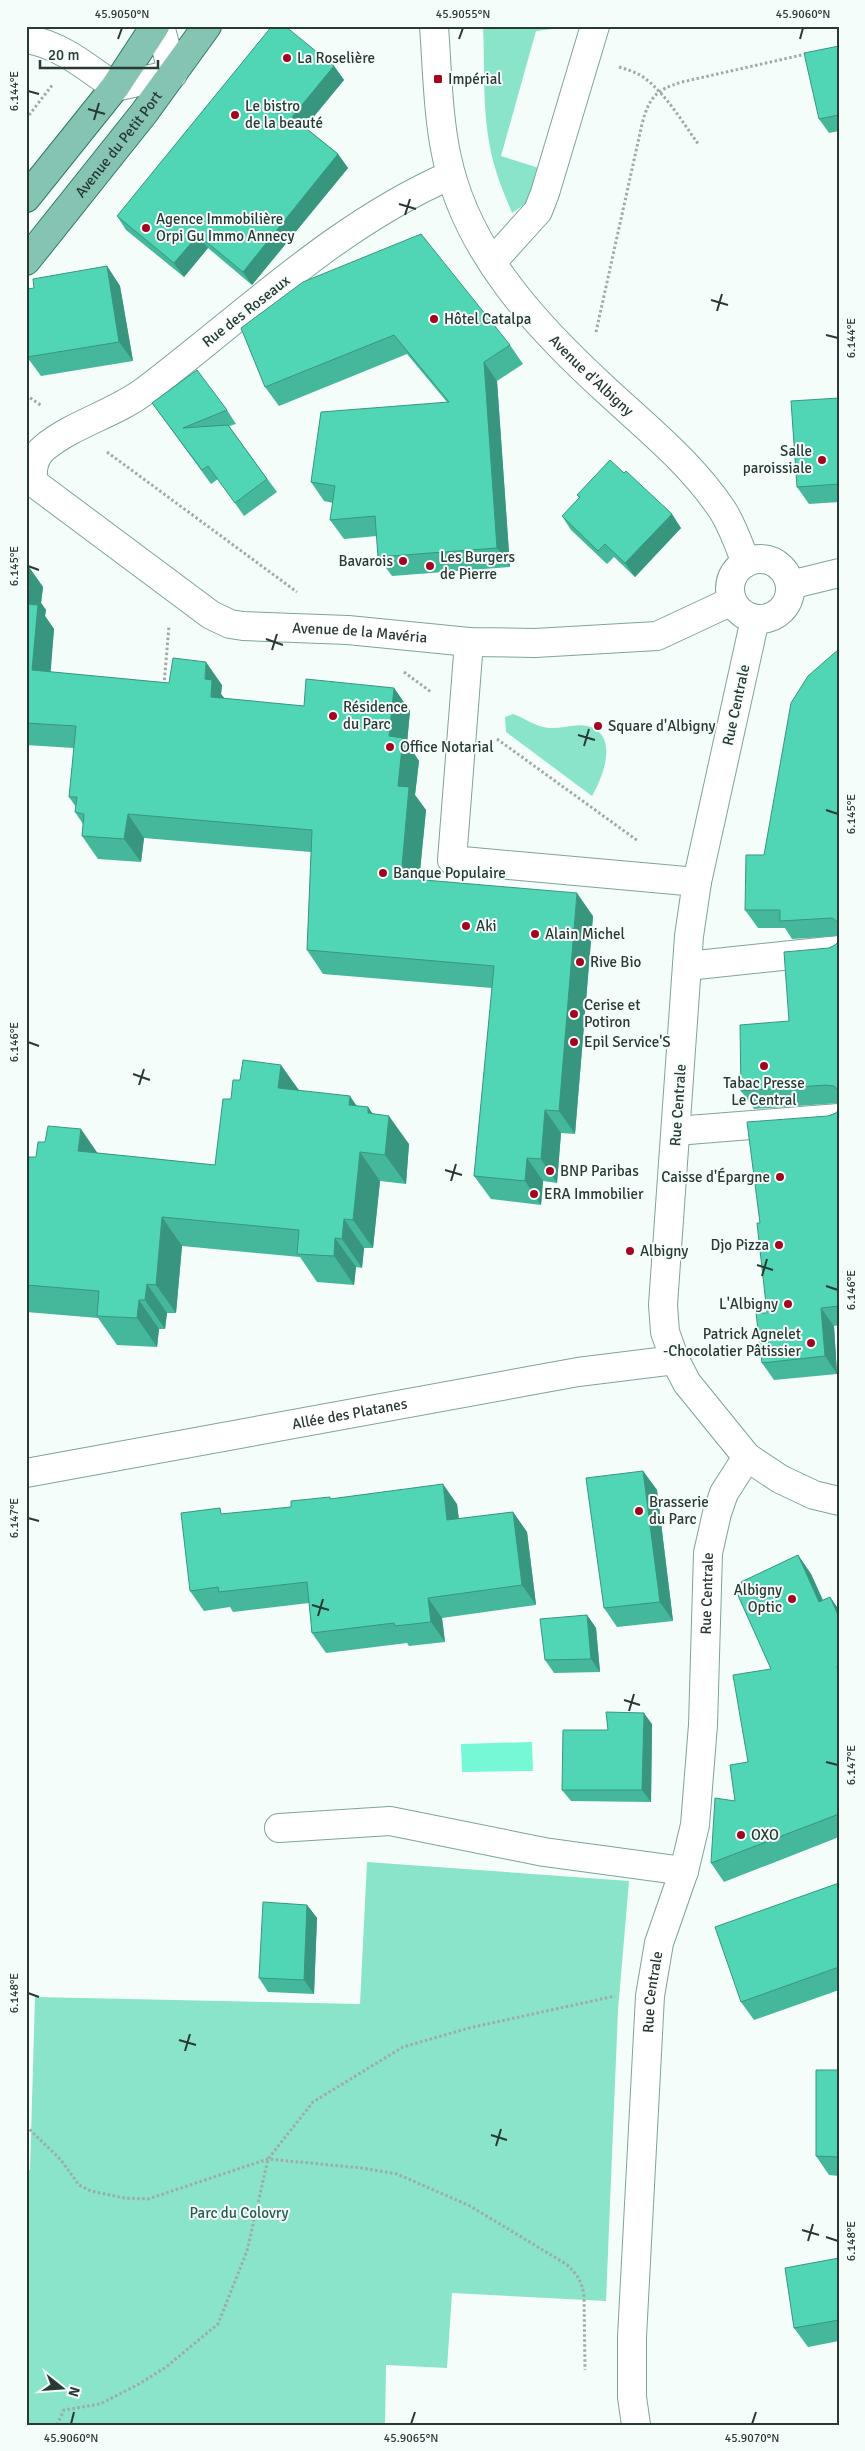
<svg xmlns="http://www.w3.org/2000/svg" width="865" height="2451" viewBox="0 0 865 2451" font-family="Signika,sans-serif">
<rect width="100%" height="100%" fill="#f5fdfb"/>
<path fill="#89e4c9" d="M483,26H575L536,31L501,156L542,169L528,202L512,213C503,191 494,170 490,147C482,108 485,66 483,26Z
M513,714C525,718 536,727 549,728C563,729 577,722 591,727C619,738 602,779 592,796L506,732L505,717Z
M367,1862L629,1881L618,2010L606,2301L452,2293L447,2368L386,2365L385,2425H26V2169L30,2170L35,1997L360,2004Z"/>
<path fill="#76f8d4" d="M532,1742L533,1771L462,1772L461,1744Z"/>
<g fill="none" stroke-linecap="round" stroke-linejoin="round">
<g stroke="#7da498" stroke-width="30">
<g id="minor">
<path id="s1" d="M434,26C437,67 438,119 447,158C467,253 538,328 607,391C648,429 692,464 723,511C733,527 739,545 746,563"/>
<path d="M26,39C60,44 88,68 115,87L173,74L160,26"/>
<path id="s2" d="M451,175C336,225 245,315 146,390C115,414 74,423 44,448C34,456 31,471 34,483L211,615L230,624L243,626L348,630L469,642L535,643L657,636L732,601"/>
<path d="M492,262L538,211L545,193L595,26"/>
<circle cx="760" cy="589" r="30"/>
<path d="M790,585L839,573"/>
<path d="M755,619L697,882L689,936L663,1305L665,1332L675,1360L687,1383L747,1457L780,1479L814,1495L839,1501"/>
<path d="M469,642L452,860L697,882"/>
<path d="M687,966L839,950"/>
<path d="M676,1131L839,1118"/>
<path id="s3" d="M26,1473L578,1372L675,1360"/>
<path d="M279,1828L390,1821L544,1852L684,1871"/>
<path id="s4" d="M636,2425L632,2397V2337L650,1996L659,1943L684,1871L695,1825L703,1725L708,1553L717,1513L724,1493L747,1457"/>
</g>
</g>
<g stroke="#307966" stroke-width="30">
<g id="major">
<path d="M26,198L115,87L155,26"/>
<path id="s5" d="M26,261L144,113L207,26"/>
</g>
</g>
<path stroke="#9faba7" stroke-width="3" stroke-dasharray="2.5 2.5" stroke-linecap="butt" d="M619,67C629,70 639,73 647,80C668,97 683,123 699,145
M26,119L53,84
M596,332L642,124C649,98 655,90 682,82L806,54
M26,395L42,406
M107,452L297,592
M404,672L431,692
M164,685L169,626
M497,739L638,841
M26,2126L61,2160L79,2185L91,2191L124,2198L148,2199L268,2159L362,2168L397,2174L470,2206L566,2264C577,2274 582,2281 584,2296L585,2370
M57,2425L64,2410L100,2404L139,2384L166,2367L218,2324L247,2251L268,2159L313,2102L403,2047L469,2028L615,1996"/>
<use href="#minor" stroke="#fff" stroke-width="28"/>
<use href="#major" stroke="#85c3b3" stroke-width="28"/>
</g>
<path fill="#45b89b" d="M839,46V131L829,133L819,119Z
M334,66L344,80L305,127L338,154L348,168L252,285L208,248L184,277L126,230L117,216Z
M107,266L120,286L133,361L41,376L27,357L34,288Z
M303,282L510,345L523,364L497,381L510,567L392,576L378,557L377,536L344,539L330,520L333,503L324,501L311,482L447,402L407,354L279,406L265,387Z
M839,398V502L809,504L797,487Z
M152,403L227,410L236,424L229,426L277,492L244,516L218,479L211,484Z
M577,495L681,528L635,577L614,557L607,564L571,530L562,516L579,498Z
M26,564L43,587L41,603L46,610L45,616L54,629L50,672L169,683L222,685L221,694L225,699L304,706L394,688L410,711L407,743L419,761L415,795L426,810L419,880L593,916L575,1134L561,1133L557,1183L543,1181L541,1205L491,1199L474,1176L492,988L323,974L307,950L311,852L144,838L141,862L98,859L82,836L83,824L75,812L76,807L69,797L74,748L26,745Z
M839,649V936L792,939L785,928H758L745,910L764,855Z
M839,941V1103L754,1109L741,1091L789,1021L829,948L835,945Z
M299,1090L357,1106L368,1107L372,1113L409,1144L406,1184L380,1181L373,1248H364L362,1268L356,1267L354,1285L317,1282L300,1257L182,1246L176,1313H167L165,1329H159L157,1347L117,1345L98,1318L26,1312V1182L98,1153L215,1165L231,1099Z
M839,1109V1325L834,1326L837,1374L774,1380L762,1363L767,1313L760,1223L828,1116L836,1113Z
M643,1471L657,1490L673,1621L617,1627L604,1608Z
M331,1499L457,1504L459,1519L513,1512L527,1532L536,1605L442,1618L445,1642L409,1646L407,1643L326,1653L312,1633L309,1603L233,1612L230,1607L204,1611L190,1591L224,1514L291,1507Z
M798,1555L811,1574L823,1600L830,1597L839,1610V1837L724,1882L711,1863L735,1801L748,1762L771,1669L744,1588Z
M587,1615L596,1628L600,1672L554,1673L545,1660Z
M652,1724L651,1802L571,1801L562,1790L608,1730Z
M839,1883V1990L754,2020L741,2002Z
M307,1905L317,1918L314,1994L268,1992L259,1978Z
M839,2070V2176L829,2175L816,2156Z
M839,2258V2341L808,2347L794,2328Z"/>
<path fill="#38967e" d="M334,66L344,80L302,131L292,117Z
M338,154L348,168L252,285L243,272Z
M198,235L208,248L184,277L174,263Z
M107,266L120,286L133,361L119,342Z
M484,362L497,381L510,567L497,548Z
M672,514L681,528L635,577L625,563Z
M27,564L43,587L41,603L46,610L45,616L54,629L49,693L32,670L28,604L26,590Z
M206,662L222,685L221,694L228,703L211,697L205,679Z
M394,688L410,711L407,743L419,761L415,795L426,810L417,902L401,878L398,786L389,736Z
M128,814L144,838L141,862L124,839Z
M577,893L593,916L575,1134L559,1111Z
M281,1065L301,1093L278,1088Z
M350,1096L370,1125L349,1105Z
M368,1107L387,1135L389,1116L409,1144L406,1184L385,1155L368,1113Z
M545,1110L561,1133L557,1183L541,1159Z
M81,1129L101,1158L78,1151Z
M360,1152L380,1181L373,1248L353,1220Z
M527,1158L543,1181L541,1205L525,1181Z
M162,1217L182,1246L176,1313L156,1285Z
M344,1219L364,1248L362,1268L342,1239Z
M335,1238L356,1267L354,1285L334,1256Z
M147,1284L167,1313L165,1329L145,1300Z
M139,1300L159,1329L157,1347L137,1318Z
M821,1308L834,1326L837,1374L825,1356Z
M643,1471L657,1490L673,1621L660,1602Z
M443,1484L457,1504L461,1540L447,1520Z
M513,1512L527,1532L536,1605L522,1585Z
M798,1555L811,1574L832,1621L819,1602Z
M830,1597L839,1610V1617Z
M428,1598L442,1618L445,1642L431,1622Z
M587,1615L596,1628L600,1672L591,1659Z
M644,1713L652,1724L651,1802L642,1790Z
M307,1905L317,1918L314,1994L304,1980Z"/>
<path fill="#50d6b4" stroke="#38967e" d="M272,26H285L334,66L292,117L338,154L243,272L198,235L174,263L117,216Z
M839,46V115L819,119L804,53Z
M421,234L510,345L484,362L497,548L378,557L375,516L330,520L335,486L311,482L321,412L449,402L394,335L265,387L241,328L303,282Z
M107,266L119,342L27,357L26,351V289L34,288L33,279Z
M197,370L227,410L183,428L228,425L267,479L235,503L208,466L202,470L152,403Z
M839,398V484L797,487L791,401Z
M610,460L624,473L626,471L672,514L625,563L605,544L598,551L562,516L580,497L577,495Z
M26,587H30L28,604L38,605L32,670L169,683L173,658L206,662L205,679L212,680L211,697L304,706L306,679L394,688L389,736L403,738L398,786L409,787L401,878L577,893L559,1111L545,1110L541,1159L527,1158L525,1181L474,1176L494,966L307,950L312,830L128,814L124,839L82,836L84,814L75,812L77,797H69L76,726L26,723Z
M839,649V923L832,918L780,921V910H745L746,855H764L791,703L808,676Z
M839,941V1091L834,1086L826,1085L741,1091L740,1025L789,1021L784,952L829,948L835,945Z
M243,1060L281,1065L278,1088L350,1096L349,1105L368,1107V1113L389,1116L385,1155L360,1152L353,1220L344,1219L342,1239L335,1238L334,1256L297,1254L299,1230L162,1217L156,1285L147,1284L145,1300H139L137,1318L97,1316L99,1291L26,1285V1182L29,1157H36L38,1142H45L48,1126L81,1129L78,1151L215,1165L223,1099H231L233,1080H240Z
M839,1109V1306L821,1308L825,1356L762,1363L756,1313H767L757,1223H760L747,1122L828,1116L836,1113Z
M643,1471L660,1602L604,1608L586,1478Z
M443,1484L447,1520L513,1512L522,1585L428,1598L431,1622L395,1626L394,1623L312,1633L307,1582L219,1592L218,1587L190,1591L181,1513L220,1508L221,1514L291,1507V1501L330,1497V1499Z
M798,1555L819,1602L830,1597L839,1617V1665L837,1666L839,1677V1814L711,1863L715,1798L735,1801L730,1765L748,1762L733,1675L771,1669L736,1591L744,1588L741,1582Z
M587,1615L591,1659L545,1660L540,1619Z
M606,1712L644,1713L642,1790H562L563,1730H608Z
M839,1883V1967L741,2002L715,1927Z
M263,1902L307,1905L304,1980L259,1978Z
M816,2070H839V2157L816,2156Z
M839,2258V2320L794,2328L785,2268Z"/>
<path fill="none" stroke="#293934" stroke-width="2" d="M118,39L122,28M459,39L463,28M800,39L803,28M28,91L39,94M88,109L105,114M94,120L99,103M399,204L416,209M405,215L410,199M711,300L728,305M717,311L722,294M826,335L838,338M28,566L39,570M266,639L283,645M272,650L277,634M578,735L595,740M584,746L589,729M826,810L838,814M28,1042L39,1046M133,1074L150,1080M139,1085L144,1069M445,1170L462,1175M451,1181L456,1164M757,1265L773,1270M762,1276L767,1259M826,1286L838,1290M28,1518L39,1521M312,1605L329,1610M318,1616L323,1599M624,1700L640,1705M629,1711L634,1694M826,1762L838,1765M28,1993L39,1997M179,2040L196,2045M185,2051L190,2034M491,2135L507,2140M496,2146L501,2129M802,2230L819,2235M826,2237L838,2241M808,2241L813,2224M71,2424L74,2412M411,2424L415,2412M752,2424L756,2412"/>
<g fill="#a20520" stroke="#f5fdfb" stroke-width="2">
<circle cx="287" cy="58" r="5"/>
<rect x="433" y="74" width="10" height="10" rx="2.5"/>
<circle cx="235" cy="115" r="5"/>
<circle cx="146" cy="228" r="5"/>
<circle cx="434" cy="319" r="5"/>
<circle cx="822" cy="460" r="5"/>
<circle cx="403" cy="561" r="5"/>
<circle cx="430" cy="566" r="5"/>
<circle cx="333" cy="716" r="5"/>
<circle cx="598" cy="726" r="5"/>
<circle cx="390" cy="747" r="5"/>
<circle cx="383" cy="873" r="5"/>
<circle cx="466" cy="926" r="5"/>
<circle cx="535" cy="934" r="5"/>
<circle cx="580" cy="962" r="5"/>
<circle cx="574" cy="1014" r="5"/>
<circle cx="574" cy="1042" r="5"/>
<circle cx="764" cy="1066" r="5"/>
<circle cx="550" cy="1171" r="5"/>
<circle cx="780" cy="1177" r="5"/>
<circle cx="534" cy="1194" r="5"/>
<circle cx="779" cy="1245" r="5"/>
<circle cx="630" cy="1251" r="5"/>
<circle cx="788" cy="1304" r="5"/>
<circle cx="811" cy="1343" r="5"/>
<circle cx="639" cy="1511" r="5"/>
<circle cx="792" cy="1599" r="5"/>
<circle cx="741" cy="1835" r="5"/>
</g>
<g text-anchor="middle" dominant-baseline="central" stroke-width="4" stroke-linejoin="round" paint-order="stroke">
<g font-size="15" fill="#293934" stroke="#f5fdfb" text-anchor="start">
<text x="297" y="58">La Roselière</text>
<text x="448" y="79">Impérial</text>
<text x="245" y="106">Le bistro<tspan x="245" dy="17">de la beauté</tspan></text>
<text x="156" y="219">Agence Immobilière<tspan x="156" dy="17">Orpi Gu Immo Annecy</tspan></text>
<text x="444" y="319">Hôtel Catalpa</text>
<text x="812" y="451" text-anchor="end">Salle<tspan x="812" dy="17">paroissiale</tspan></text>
<text x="440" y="557">Les Burgers<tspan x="440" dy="17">de Pierre</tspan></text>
<text x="393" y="561" text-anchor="end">Bavarois</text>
<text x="343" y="707">Résidence<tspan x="343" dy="17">du Parc</tspan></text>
<text x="608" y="726">Square d'Albigny</text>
<text x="400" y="747">Office Notarial</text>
<text x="393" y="873">Banque Populaire</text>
<text x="476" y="926">Aki</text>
<text x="545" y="934">Alain Michel</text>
<text x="590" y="962">Rive Bio</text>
<text x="584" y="1005">Cerise et<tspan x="584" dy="17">Potiron</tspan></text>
<text x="584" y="1042">Epil Service'S</text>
<text x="764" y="1083" text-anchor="middle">Tabac Presse<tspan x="764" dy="17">Le Central</tspan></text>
<text x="560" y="1171">BNP Paribas</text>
<text x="770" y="1177" text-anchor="end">Caisse d'Épargne</text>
<text x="544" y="1194">ERA Immobilier</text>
<text x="769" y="1245" text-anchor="end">Djo Pizza</text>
<text x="640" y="1251">Albigny</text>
<text x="778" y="1304" text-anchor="end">L'Albigny</text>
<text x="801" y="1334" text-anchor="end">Patrick Agnelet<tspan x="801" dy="17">-Chocolatier Pâtissier</tspan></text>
<text x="649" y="1502">Brasserie<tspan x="649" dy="17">du Parc</tspan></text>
<text x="782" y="1590" text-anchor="end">Albigny<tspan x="782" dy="17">Optic</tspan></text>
<text x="751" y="1835">OXO</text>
</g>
<g font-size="15" fill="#293934" stroke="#f5fdfb">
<text stroke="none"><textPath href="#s5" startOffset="149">Avenue du Petit Port</textPath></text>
<text transform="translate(246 311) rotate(-38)">Rue des Roseaux</text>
<text stroke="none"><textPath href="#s1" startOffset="398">Avenue d'Albigny</textPath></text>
<text stroke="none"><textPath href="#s2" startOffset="902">Avenue de la Mavéria</textPath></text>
<text transform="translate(736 705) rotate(-78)">Rue Centrale</text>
<text transform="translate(678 1105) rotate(-86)">Rue Centrale</text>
<text stroke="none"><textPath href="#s3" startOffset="329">Allée des Platanes</textPath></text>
<text stroke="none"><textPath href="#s4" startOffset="839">Rue Centrale</textPath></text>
<text stroke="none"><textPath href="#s4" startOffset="434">Rue Centrale</textPath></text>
</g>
<g font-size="15" fill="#255b4d" stroke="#f5fdfb">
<text x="239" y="2213">Parc du Colovry</text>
</g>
</g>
<rect width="865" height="2451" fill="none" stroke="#f5fdfb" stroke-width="55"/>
<g transform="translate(62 2388) rotate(107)" stroke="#f5fdfb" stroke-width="4" paint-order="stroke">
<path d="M0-4L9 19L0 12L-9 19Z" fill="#293934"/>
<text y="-8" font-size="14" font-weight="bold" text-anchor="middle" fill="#293934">N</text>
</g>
<path d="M40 60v8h118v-8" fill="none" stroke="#293934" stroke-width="2.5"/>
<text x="48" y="60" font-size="15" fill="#293934" stroke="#f5fdfb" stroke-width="4" paint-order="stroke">20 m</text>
<rect x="28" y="28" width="810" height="2396" fill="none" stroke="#293934" stroke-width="2"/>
<g font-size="12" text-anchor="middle" fill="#293934">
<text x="122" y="18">45.9050°N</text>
<text x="463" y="18">45.9055°N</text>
<text x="803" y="18">45.9060°N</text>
<text transform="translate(14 91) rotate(-90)" y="4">6.144°E</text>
<text transform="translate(851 338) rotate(-90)" y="4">6.144°E</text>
<text transform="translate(14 566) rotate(-90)" y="4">6.145°E</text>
<text transform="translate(851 814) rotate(-90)" y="4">6.145°E</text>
<text transform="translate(14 1042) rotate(-90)" y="4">6.146°E</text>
<text transform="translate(851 1290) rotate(-90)" y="4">6.146°E</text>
<text transform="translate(14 1518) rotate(-90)" y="4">6.147°E</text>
<text transform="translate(851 1765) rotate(-90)" y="4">6.147°E</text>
<text transform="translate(14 1993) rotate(-90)" y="4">6.148°E</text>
<text transform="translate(851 2241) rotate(-90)" y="4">6.148°E</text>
<text x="71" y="2442">45.9060°N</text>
<text x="411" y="2442">45.9065°N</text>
<text x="752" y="2442">45.9070°N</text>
</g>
</svg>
